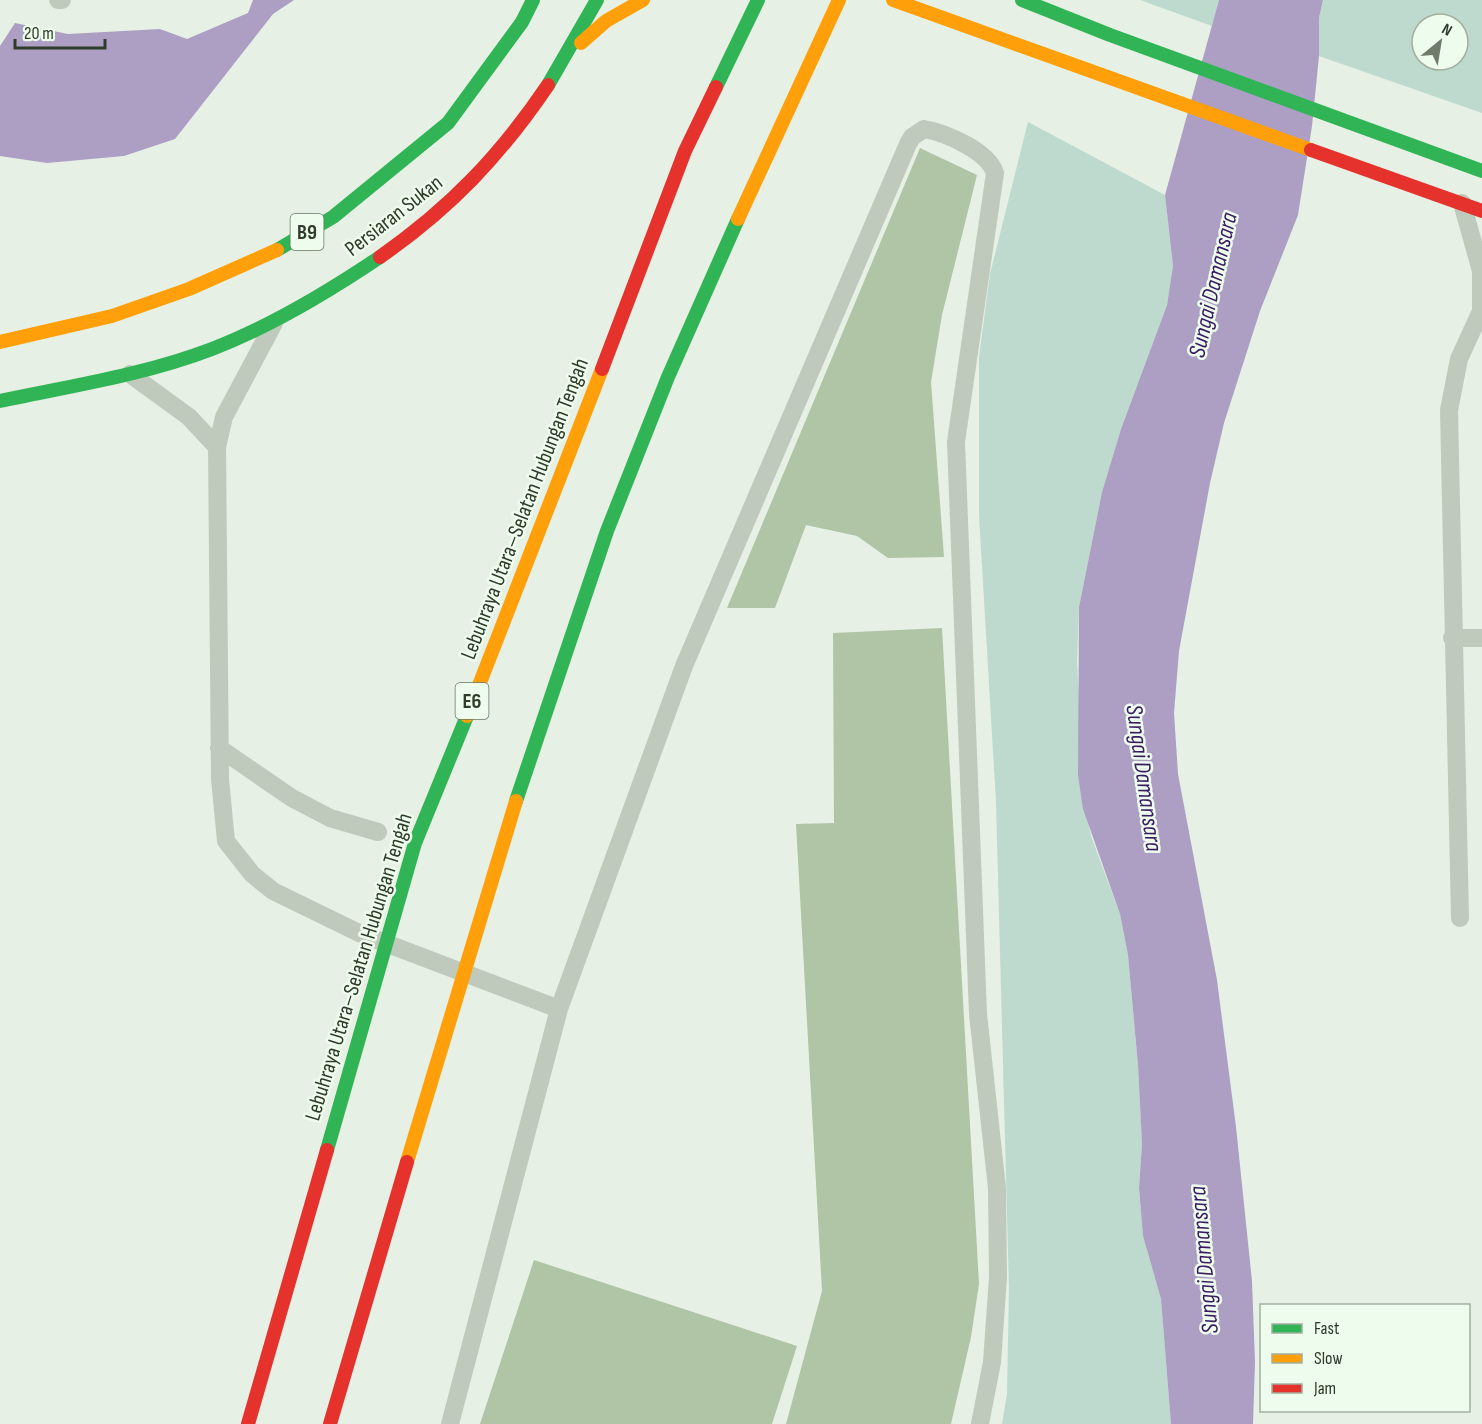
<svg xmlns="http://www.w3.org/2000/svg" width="1482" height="1424" viewBox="0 0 1482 1424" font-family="'Sofia Sans Condensed',sans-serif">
<rect width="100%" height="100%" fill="#e6f0e4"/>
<path fill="#bed9cd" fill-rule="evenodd" d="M1140,0H1219L1212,26Z
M1323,0H1482V113L1319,56V18ZM1422,24H1458V60H1422Z
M1028,122L1165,195L1173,266L1167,305L1121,429L1102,492L1079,607L1077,662L1080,719L1078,775L1091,836L1120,914L1128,955L1138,1065L1142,1144L1139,1188L1143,1236L1161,1299L1171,1424H1002L1007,1394L1009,1289L996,802L979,515V357L990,274Z"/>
<path fill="#ac9fc3" d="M253,0H294L273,14L175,139L124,156L47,163L0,156V46L15,23L68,34L160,29L187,39L248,13Z
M1219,0H1323L1319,18V56L1312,126L1298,215L1260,311L1224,423L1210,483L1179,651L1174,713L1178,774L1217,980L1236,1127L1252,1281L1255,1362L1253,1424H1171L1161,1299L1143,1236L1139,1188L1142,1144L1138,1065L1128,955L1120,914L1083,809L1078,775L1079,607L1102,492L1121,429L1167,305L1173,266L1165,195Z"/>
<path fill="#b0c5a5" d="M920,148L977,175L942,315L931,382L944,557L888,558L857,536L806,525L775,608H727Z
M942,628L979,1284L971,1337L951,1424H786L822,1291L796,824L834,823L833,633Z
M534,1260L797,1346L772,1424H480Z"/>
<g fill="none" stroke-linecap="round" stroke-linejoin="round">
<path stroke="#bfcabd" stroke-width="18" d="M58,0H62
M274,323L224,417L217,447L220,779L226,841L252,874L273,891L359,933L559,1009
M130,374L189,417L217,447
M1452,638H1482
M219,748L292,798L330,818L378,832
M1460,918L1449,410L1459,359L1481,311V271L1462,203
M450,1424L559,1009L684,666L908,144L912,137L924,129C946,133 988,151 995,173L956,442L978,1014L997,1188L998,1277L992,1362L980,1424"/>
<path stroke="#30b455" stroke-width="14" d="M1022,0L1110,35L1482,171
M548,85L597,0
M277,250L333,217L448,123L522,22L533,0
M0,401C71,386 144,375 212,349C272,326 328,292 380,257"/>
<path stroke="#ff9f0a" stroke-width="14" d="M893,0L1311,150
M581,43L606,21L643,0
M0,342L112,316L189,289L277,250"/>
<path stroke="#e5322d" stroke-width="14" d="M1311,150L1482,211
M380,257C450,208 500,156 548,85"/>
<path stroke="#30b455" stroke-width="14" d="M716,87L758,0
M516,801L607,531L668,377L738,219
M327,1150L415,843L467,716"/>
<path stroke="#ff9f0a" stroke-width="14" d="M738,219L839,0
M467,716L602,369
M407,1162L516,801"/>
<path stroke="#e5322d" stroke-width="14" d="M602,369L685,151L716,87
M248,1424L327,1150
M330,1424L407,1162"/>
</g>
<g text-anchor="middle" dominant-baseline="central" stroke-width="5" stroke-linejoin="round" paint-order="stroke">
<g fill="#eefced" stroke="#697664" stroke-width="1.5">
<rect x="290.5" y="214" width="33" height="36" rx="4.5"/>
<rect x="455.5" y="683" width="33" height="36" rx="4.5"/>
</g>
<g font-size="21" font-weight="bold" fill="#303c2a">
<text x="307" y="232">B9</text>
<text x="472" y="701">E6</text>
</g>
<g font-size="22" fill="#303c2a" stroke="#eefced">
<text transform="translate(394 216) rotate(-38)">Persiaran Sukan</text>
<text transform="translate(525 509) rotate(-69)">Lebuhraya Utara–Selatan Hubungan Tengah</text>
<text transform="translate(359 967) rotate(-73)">Lebuhraya Utara–Selatan Hubungan Tengah</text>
</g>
<g font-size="24" font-style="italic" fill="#391b61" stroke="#eefced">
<text transform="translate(1213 285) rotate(-77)">Sungai Damansara</text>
<text transform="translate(1144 778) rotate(82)">Sungai Damansara</text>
<text transform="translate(1204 1260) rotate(-95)">Sungai Damansara</text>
</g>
</g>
<rect x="1260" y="1304" width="210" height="108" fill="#eefced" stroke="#a2af9f" stroke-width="1.5"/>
<rect x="1272" y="1324" width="30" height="9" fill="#30b455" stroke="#a2af9f" stroke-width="1.5"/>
<text x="1314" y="1334" font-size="18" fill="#303c2a">Fast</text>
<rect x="1272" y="1354" width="30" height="9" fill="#ff9f0a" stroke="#a2af9f" stroke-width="1.5"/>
<text x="1314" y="1364" font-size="18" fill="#303c2a">Slow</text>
<rect x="1272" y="1384" width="30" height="9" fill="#e5322d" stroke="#a2af9f" stroke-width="1.5"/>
<text x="1314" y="1394" font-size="18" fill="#303c2a">Jam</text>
<g transform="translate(1440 42) rotate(30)"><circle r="28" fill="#eefced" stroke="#a2af9f" stroke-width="1.5"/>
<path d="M0-4.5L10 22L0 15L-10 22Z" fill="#707b6b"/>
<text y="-9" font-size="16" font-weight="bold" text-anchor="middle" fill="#303c2a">N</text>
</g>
<path d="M15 39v9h90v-9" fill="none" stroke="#303c2a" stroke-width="3"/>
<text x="24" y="39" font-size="18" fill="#303c2a" stroke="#eefced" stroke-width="4.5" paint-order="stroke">20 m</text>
</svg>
